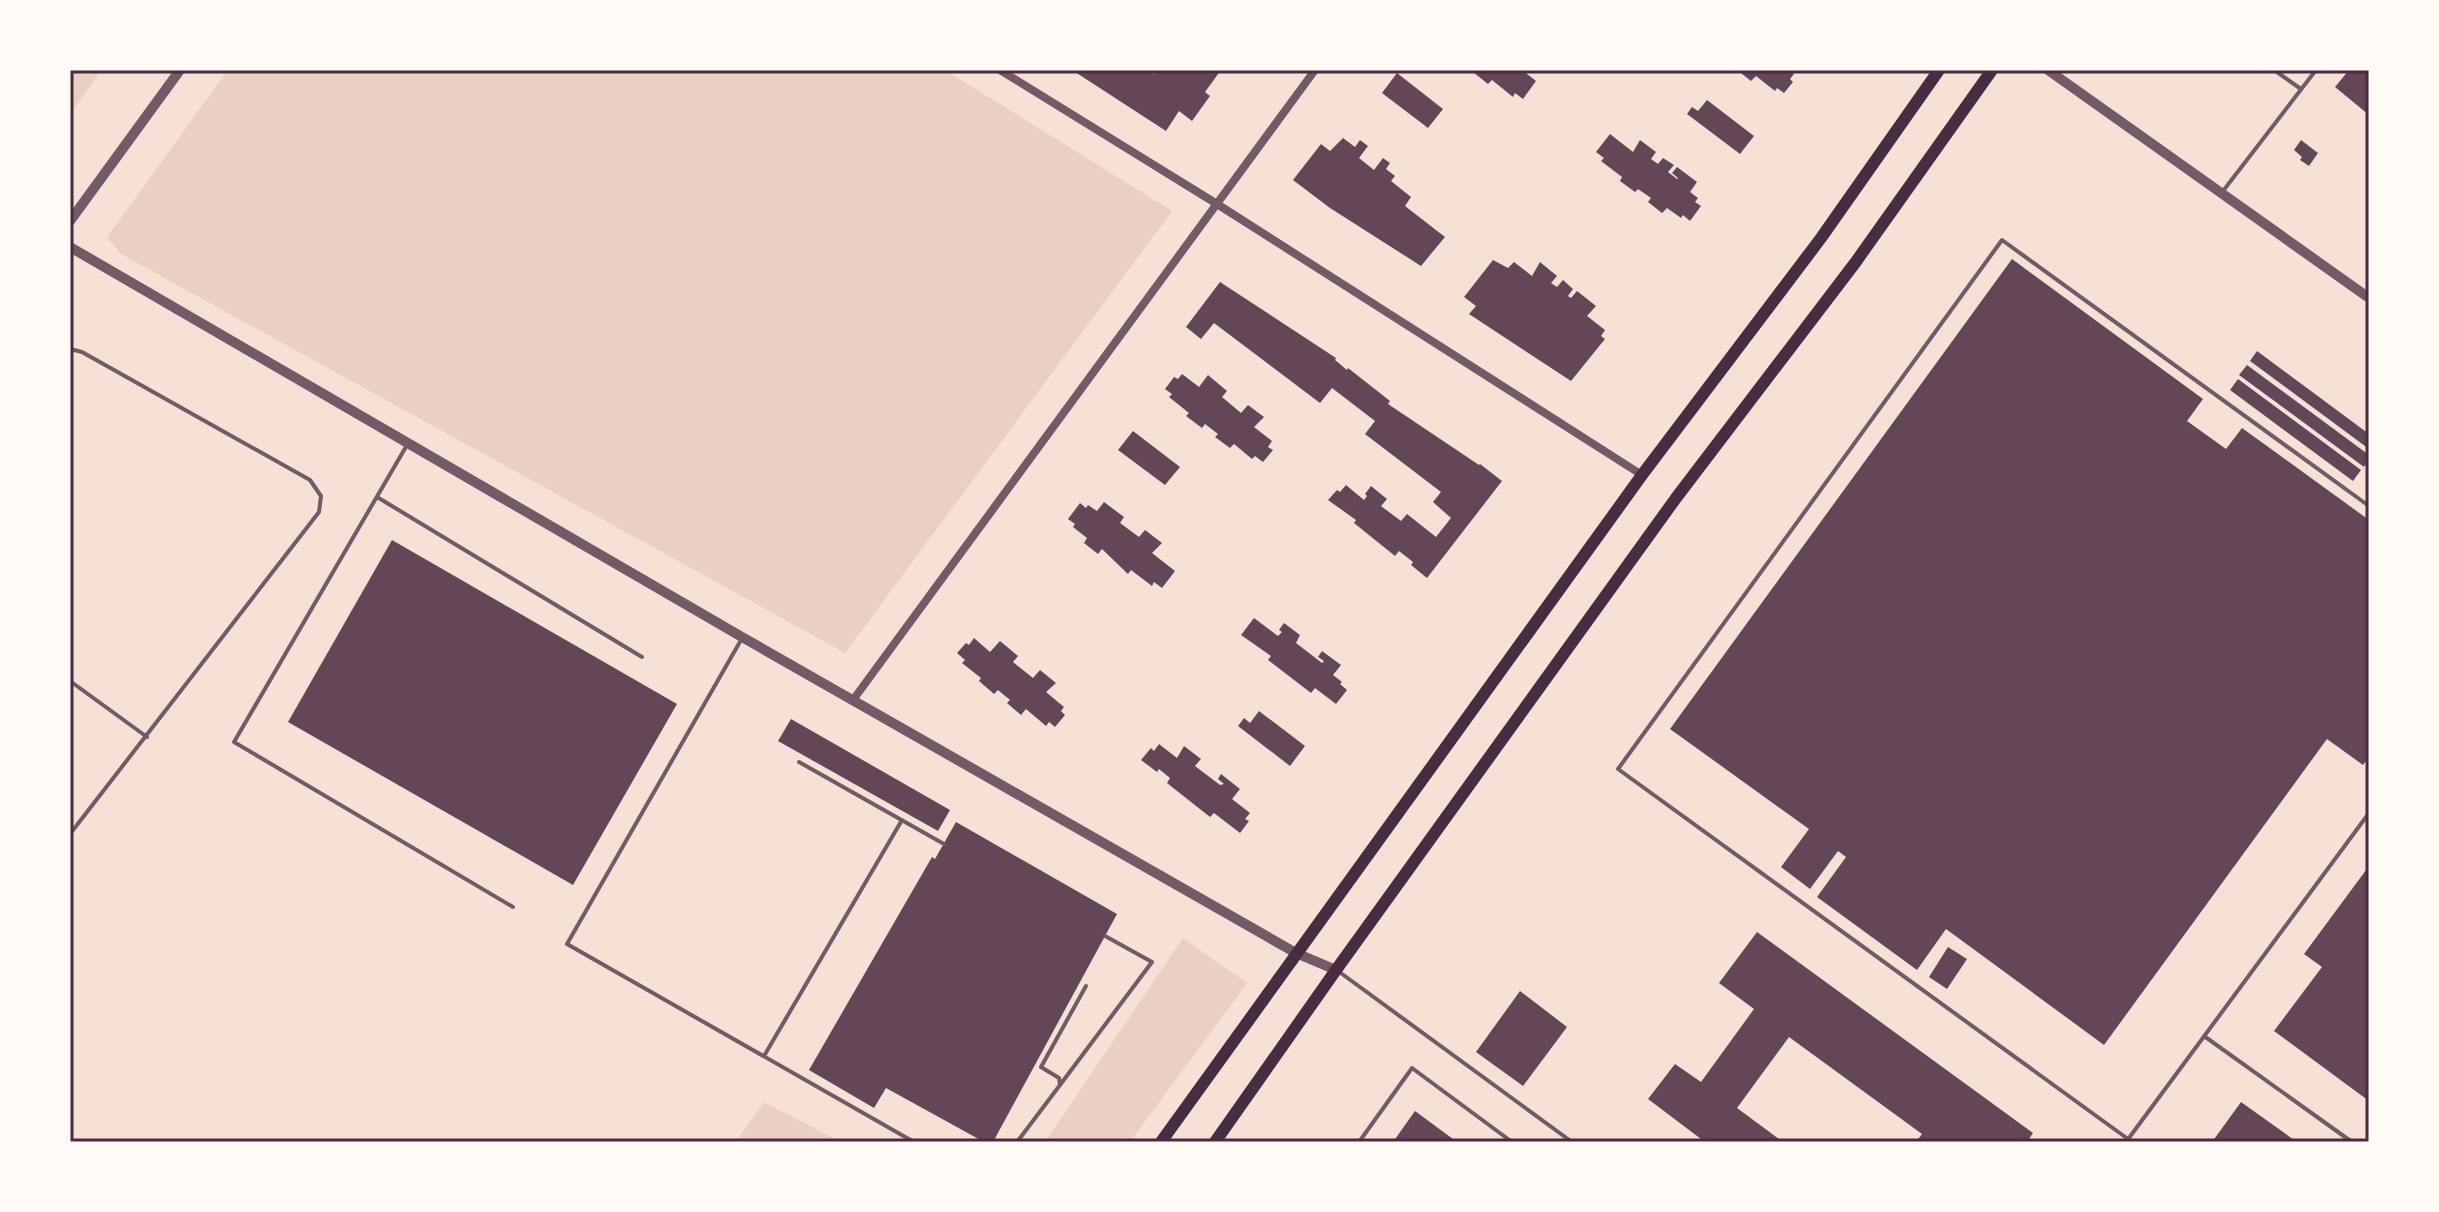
<svg xmlns="http://www.w3.org/2000/svg" width="2439" height="1212" viewBox="0 0 2439 1212" font-family="'Varela Round',sans-serif">
<rect width="100%" height="100%" fill="#f7e1d7"/>
<path fill="#ebcfc5" d="M70,70H101L70,115Z
M228,70H945L1172,211L845,653L121,254L107,237Z
M1183,938L1247,983L1130,1142H1045Z
M764,1102L841,1142H736Z"/>
<path fill="#644757" d="M1072,70H1148L1154,74L1157,70H1221L1205,92L1210,96L1192,121L1179,111L1166,131Z
M1475,70H1522L1536,81L1523,99L1515,93L1513,97L1492,80L1488,84L1473,72Z
M1737,70H1790L1794,74L1790,79L1793,82L1784,93L1777,88L1775,91L1756,76L1751,81Z
M2349,70H2369V115L2335,87Z
M1397,73L1443,109L1428,128L1382,93Z
M1707,100L1754,136L1740,154L1687,114L1692,107L1698,111Z
M1610,134L1633,152L1640,140L1656,152L1651,159L1658,164L1663,158L1674,165L1668,172L1677,179L1678,178L1672,173L1677,167L1697,182L1690,192L1698,198L1695,202L1701,206L1690,221L1683,215L1681,218L1667,208L1662,213L1648,202L1651,198L1638,189L1635,192L1620,181L1622,177L1601,161L1604,158L1596,152Z
M1343,138L1355,147L1360,140L1368,146L1359,158L1374,170L1383,158L1390,163L1386,169L1395,176L1391,181L1411,197L1405,206L1445,237L1421,266L1330,208L1293,180L1321,144L1330,151Z
M2301,140L2318,153L2309,166L2300,160L2302,157L2294,150Z
M2012,259L2203,399L2187,421L2226,449L2242,428L2369,520V757L2363,765L2327,739L2104,1045L1946,929L1917,970L1817,897L1846,857L1838,851L1810,889L1781,867L1809,829L1670,729Z
M1493,260L1508,268L1514,262L1532,276L1540,262L1557,276L1551,283L1557,287L1563,280L1573,289L1568,296L1571,298L1577,291L1596,306L1587,316L1605,330L1601,336L1605,339L1571,381L1469,314L1476,306L1464,297Z
M1220,282L1336,358L1335,360L1347,370L1348,368L1390,401L1388,404L1479,465L1480,464L1502,481L1427,578L1411,565L1413,562L1399,551L1395,556L1354,523L1356,520L1328,500L1337,490L1340,492L1346,485L1364,500L1367,496L1365,494L1371,486L1387,499L1381,506L1401,521L1407,514L1436,537L1451,518L1433,502L1441,492L1365,434L1375,421L1332,388L1320,403L1214,323L1201,339L1186,327Z
M2257,351L2369,434V449L2250,361Z
M2247,365L2369,455V460L2364,467L2239,375Z
M1182,374L1199,387L1208,375L1227,391L1222,397L1241,413L1248,405L1264,417L1254,427L1272,441L1268,447L1273,450L1263,462L1255,456L1252,459L1234,444L1230,448L1215,437L1218,434L1205,424L1202,428L1186,416L1189,413L1169,397L1172,394L1165,389L1174,377L1178,379Z
M2238,379L2361,470L2353,481L2230,390Z
M1133,431L1180,467L1165,485L1118,450Z
M1104,502L1124,517L1120,523L1139,537L1145,530L1162,543L1152,553L1175,571L1162,588L1154,582L1152,586L1131,570L1128,574L1102,549L1098,554L1084,543L1087,538L1073,527L1075,524L1068,519L1080,503L1086,508L1088,505L1097,511Z
M392,540L677,704L573,885L288,722Z
M1254,618L1278,636L1282,632L1279,630L1284,623L1300,635L1296,643L1322,663L1324,661L1318,657L1322,651L1341,665L1333,675L1342,682L1340,684L1347,690L1336,704L1315,688L1311,693L1268,660L1271,656L1241,635Z
M974,638L990,652L1000,641L1018,656L1013,662L1033,678L1040,670L1056,683L1046,692L1064,707L1061,711L1065,715L1055,727L1049,722L1046,726L1026,709L1021,715L1007,703L1010,700L998,690L994,694L979,681L981,678L962,663L965,660L957,653L966,643L969,645Z
M1259,711L1305,746L1290,766L1238,726L1244,718L1250,723Z
M791,719L950,810L938,831L778,741Z
M1159,744L1177,758L1184,746L1201,759L1195,766L1220,785L1224,784L1218,779L1221,774L1240,789L1232,799L1250,813L1245,819L1249,821L1240,833L1214,813L1210,817L1167,783L1170,778L1159,769L1157,772L1141,760L1151,748L1154,751Z
M956,822L1117,914L993,1142H984L886,1088L874,1108L809,1070L932,857L935,859Z
M2369,866V1101L2274,1031L2322,967L2304,954Z
M1757,932L2033,1133L2027,1142H1916L1922,1134L1789,1037L1737,1108L1783,1142H1705L1648,1099L1675,1064L1701,1082L1754,1009L1719,983Z
M1948,947L1967,959L1947,989L1929,977Z
M1520,991L1567,1027L1523,1086L1476,1052Z
M2241,1102L2297,1142H2212Z
M1415,1111L1457,1142H1393Z"/>
<g fill="none" stroke-linecap="round" stroke-linejoin="round">
<path stroke="#755966" stroke-width="4" d="M2274,70L2301,89
M2223,191L2316,70
M70,349L82,352L310,480L321,496L319,512L70,834
M407,445L234,742L513,907
M377,497L642,657
M741,640L567,944L914,1142
M70,681L147,737
M799,762L944,844
M1338,971L1572,1142
M2204,1036L2352,1142
M764,1056L902,820
M1060,1085L1152,962L1105,936
M2128,1139L1618,769L2002,240L2369,506
M1017,1142L1060,1085L1059,1078L1041,1067L1086,986
M1359,1142L1412,1068L1512,1142
M2126,1142L2369,813"/>
<path stroke="#755966" stroke-width="8" d="M1000,70L1217,204L1642,475
M853,700L1315,70"/>
<path stroke="#755966" stroke-width="10" d="M2048,70L2369,298
M70,221L180,70
M70,247L742,637L1296,953L1336,970"/>
<path stroke="#4a2c40" stroke-width="12" d="M1161,1142L1642,475L1821,238L1939,70
M1215,1142L1336,970L1676,498L1855,263L1992,70"/>
</g>
<rect width="2439" height="1212" fill="none" stroke="#fffaf5" stroke-width="144"/>
<rect x="72" y="72" width="2295" height="1068" fill="none" stroke="#4a2c40" stroke-width="3"/>
</svg>
